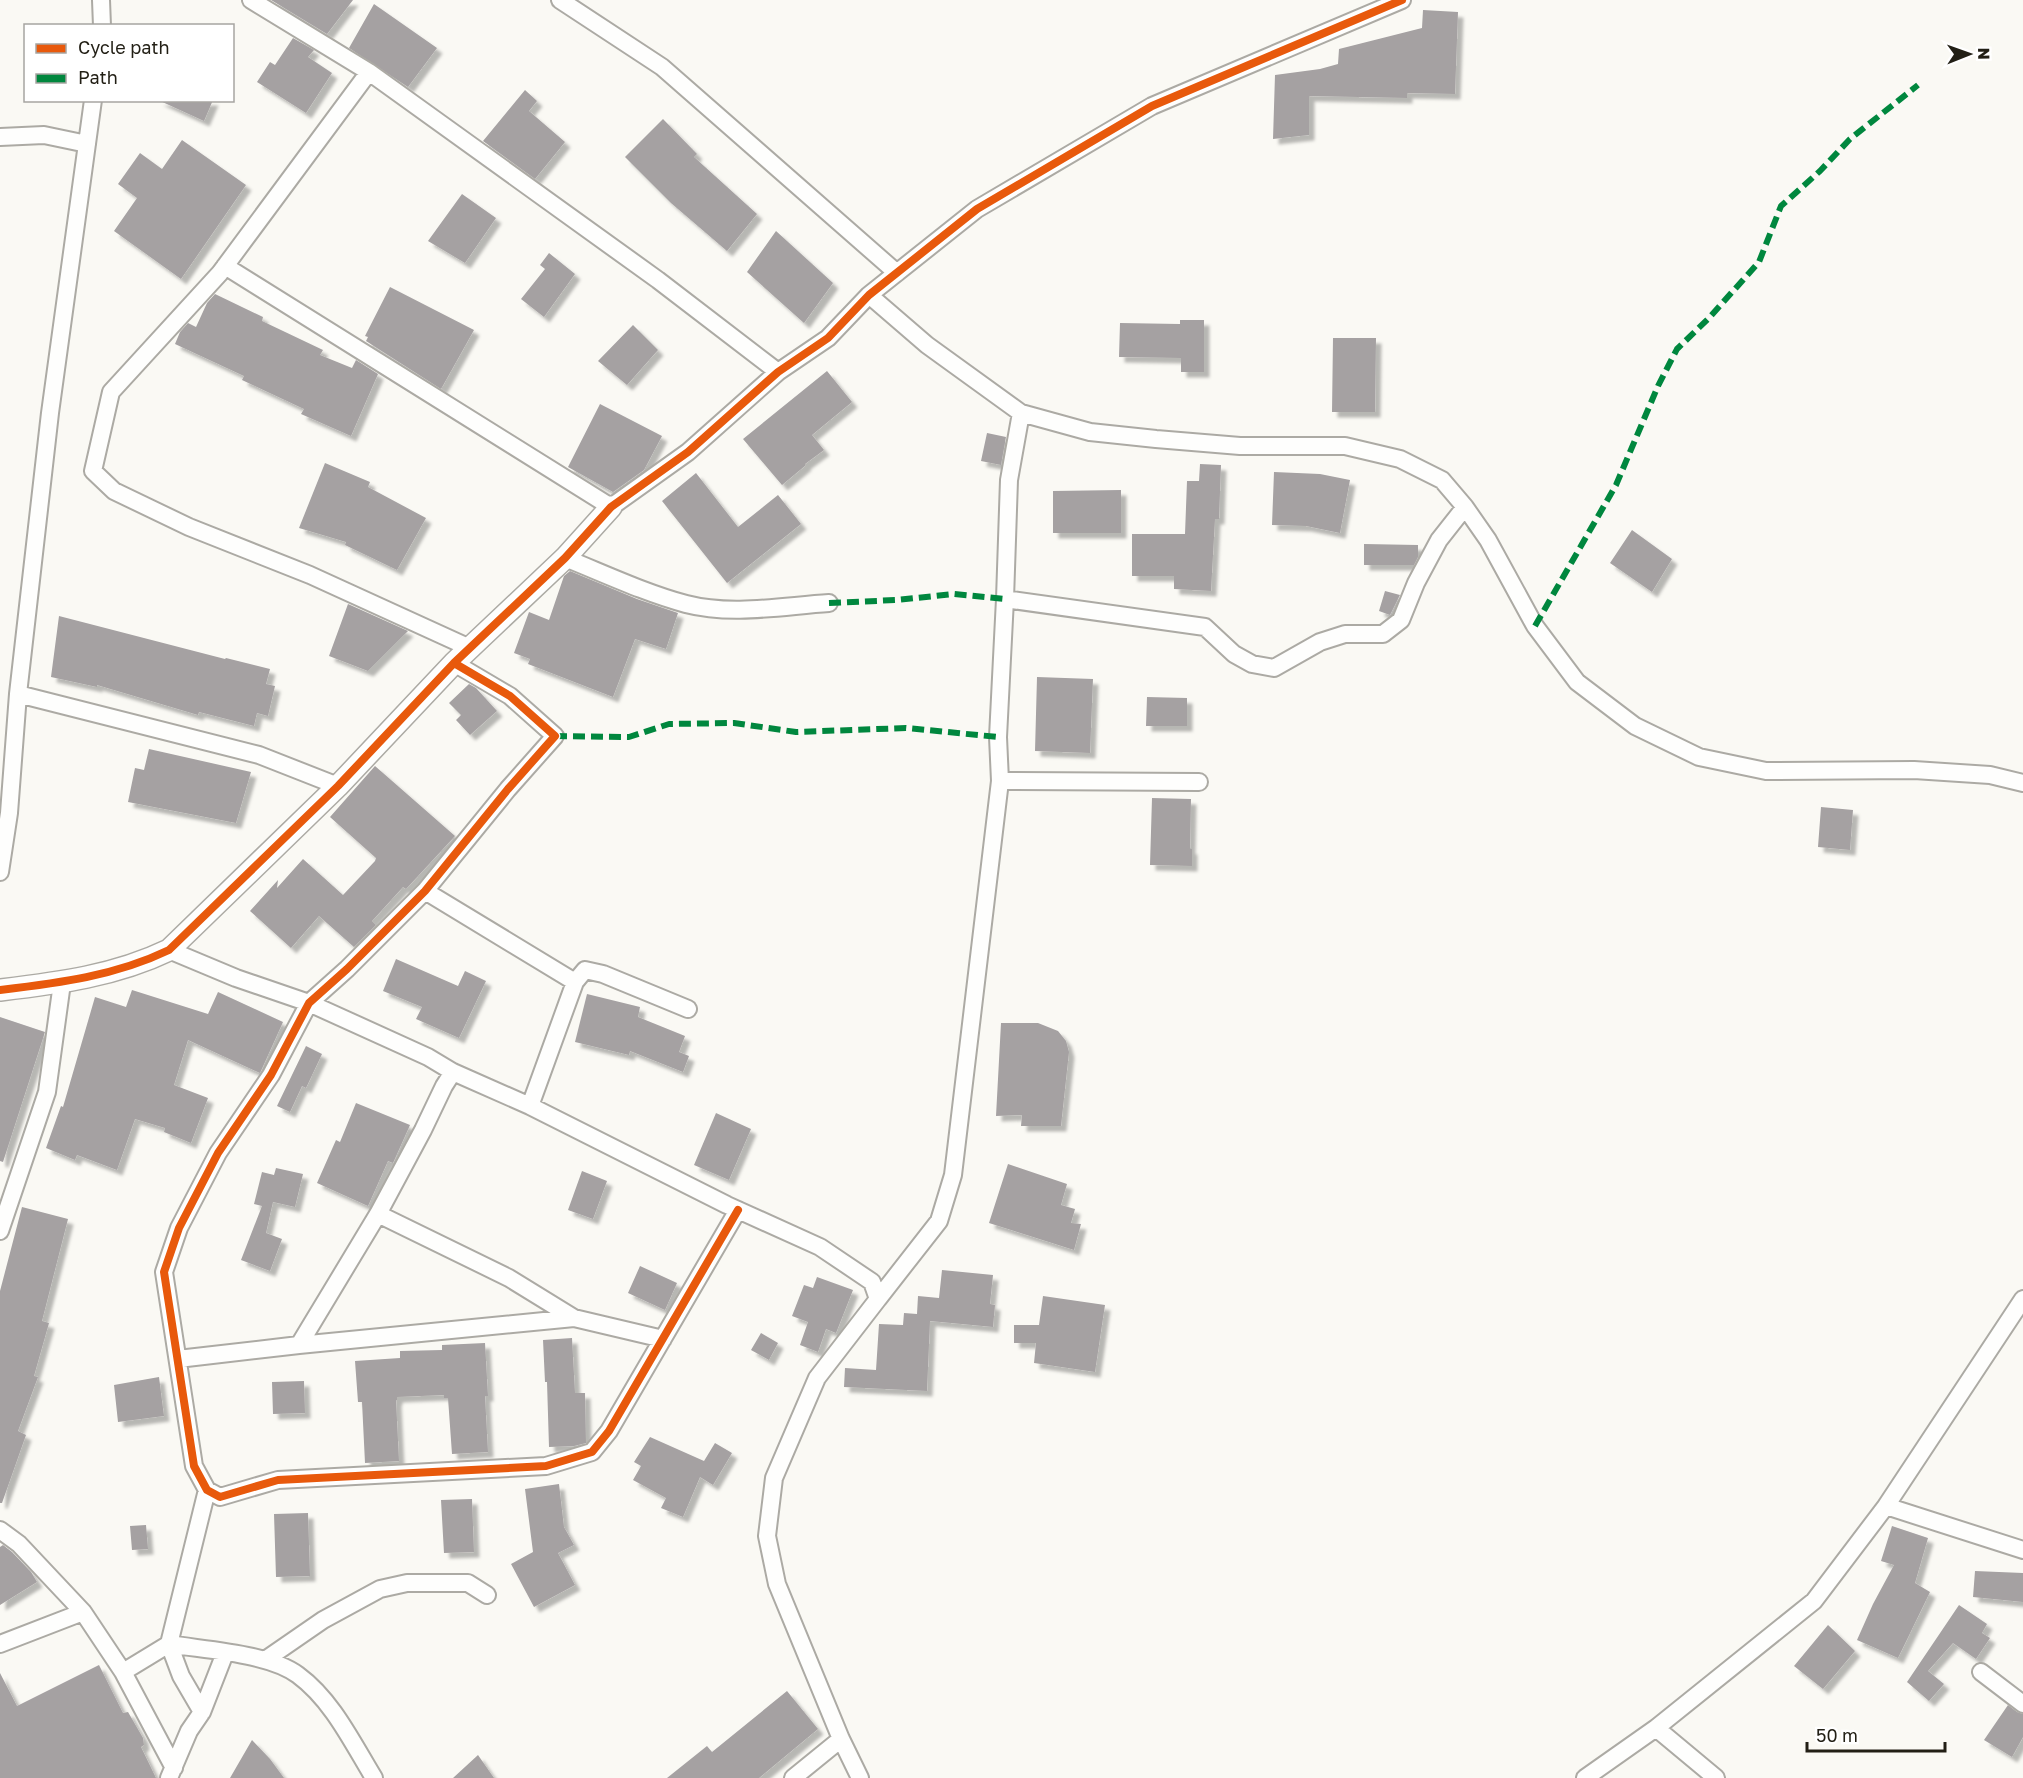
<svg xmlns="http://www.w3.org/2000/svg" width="2023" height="1778" viewBox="0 0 2023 1778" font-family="'Golos Text',sans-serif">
<defs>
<filter id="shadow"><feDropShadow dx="5.5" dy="5.5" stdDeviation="1.5" flood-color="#0004"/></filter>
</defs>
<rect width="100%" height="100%" fill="#faf9f4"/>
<path fill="#a5a1a2" filter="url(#shadow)" d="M271,0H353L327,34Z
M374,4L437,48L408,87L349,48Z
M1423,10L1458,12L1455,94L1407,93V98L1309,96V135L1273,139L1275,75L1320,69L1338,64L1339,49L1422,28Z
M293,38L314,50L308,57L332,73L306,113L257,82L270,62L275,65Z
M525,90L537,101L529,111L565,142L535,179L483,141Z
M158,100H213L204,121Z
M663,119L697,154L694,157L757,214L727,251L671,203L625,157Z
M182,140L246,185L181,279L114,231L137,198L118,184L140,153L162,169Z
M462,194L496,218L465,263L428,241Z
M776,231L833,283L804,323L747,272Z
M549,253L575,274L544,317L521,299L545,269L540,265Z
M390,287L474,330L441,389L366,341L368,337L365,336Z
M215,294L263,317L262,321L323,350L320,355L352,368L356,360L378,374L351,436L301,414L304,409L242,380L244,376L175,344L180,332L188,323L196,327L207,303Z
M1180,320H1204V372H1181V358L1119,357L1120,323L1180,324Z
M633,325L658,350L627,385L598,361Z
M1333,338H1376L1375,412H1332Z
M827,371L852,402L812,435L824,450L805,464L806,465L782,485L743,439Z
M600,404L662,436L644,470L613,492L568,467Z
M987,433L1006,437L1001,465L981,461Z
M325,463L370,482L368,487L426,518L397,570L345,545L346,542L299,528Z
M1200,464L1221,465L1219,519H1215L1211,591L1174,589V576H1132V534H1185L1187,481H1199Z
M1274,472L1320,474L1350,480L1340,533L1306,526L1272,525Z
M696,473L738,527L778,495L801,524L727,583L662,501Z
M1121,490V533H1053V491Z
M1632,530L1672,559L1652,592L1610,563Z
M1364,544L1418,545V557L1414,565H1364Z
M570,571L637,599L678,613L666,649L635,639L613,697L528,664L530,659L514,653L529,612L549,620L564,576Z
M1385,591L1400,595L1390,615L1379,611Z
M348,604L408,631L368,671L329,656Z
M59,616L225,659L226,658L270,669L266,684L275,686L268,716L257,713L254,726L199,712L198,715L97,685V687L51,677Z
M1037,677L1093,679L1090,753L1035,751Z
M469,684L476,688L497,711L470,735L456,720L461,715L449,703Z
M1147,697L1187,698V726H1146Z
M149,749L251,772L236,823L128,802L135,768L144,770Z
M375,766L455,836L406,889L403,887L372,921L376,925L354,947L319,916L291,948L250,911L278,880L277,888L303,859L343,895L375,861L376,858L330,817Z
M1152,798L1191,799L1190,849H1192V866L1150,865Z
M1821,807L1853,810L1850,850L1818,847Z
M396,959L458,986L465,971L486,981L459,1038L416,1019L422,1007L383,991Z
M132,990L208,1014L218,992L283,1022L260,1073L188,1040L174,1085L208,1098L191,1143L164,1132L165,1128L135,1119L117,1170L77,1155L75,1160L46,1148L61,1106L63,1107L95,997L126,1007Z
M587,994L640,1007L638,1017L685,1036L679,1052L689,1056L683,1072L630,1051L629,1055L575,1042Z
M0,1017L45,1032L3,1162L0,1161Z
M1001,1023H1038L1058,1031L1066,1041L1069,1052L1061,1126H1021L1022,1115L996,1116Z
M306,1046L322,1054L306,1088L302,1086L290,1112L277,1106Z
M356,1103L410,1125L393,1163L388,1161L368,1206L317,1183L336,1140L340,1142Z
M716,1113L751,1129L729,1180L694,1165Z
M1008,1164L1067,1184L1061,1205L1075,1209L1071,1223L1081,1224L1074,1250L989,1223Z
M276,1168L303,1174L295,1207L273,1202L266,1233L282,1239L270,1271L241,1260L262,1206L254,1204L262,1172L274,1175Z
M582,1171L607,1181L593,1219L568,1210Z
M22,1207L68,1219L42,1321L49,1323L34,1376L38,1377L18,1431L26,1435L2,1503H0V1291Z
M640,1266L677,1283L665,1310L628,1293Z
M942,1270L993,1275L990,1304L995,1305L993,1327L930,1321L927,1391L844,1387L845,1368L876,1370L879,1324L903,1325L904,1313L917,1314L918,1296L939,1298Z
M817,1277L853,1290L836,1333L826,1329L818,1352L800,1345L808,1322L792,1316L804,1285L813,1288Z
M1043,1296L1105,1305L1095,1372L1034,1363L1036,1343H1014V1325H1039Z
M761,1333L778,1343L769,1360L751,1350Z
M572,1338L575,1393H585L586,1443L574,1446L549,1447L547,1382H545L543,1340Z
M485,1343L488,1396H485L488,1452L452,1454L448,1398H444V1395L397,1397V1400H396L399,1461L365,1463L362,1402H358L355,1361L400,1358V1351L442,1350V1345Z
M159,1377L164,1416L118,1422L114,1385Z
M304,1381L305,1413L273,1414L272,1382Z
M650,1437L704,1461L715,1443L732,1453L713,1485L700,1477L683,1517L661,1508L666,1498L633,1480L641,1466L634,1462Z
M559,1484L564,1527L574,1545L558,1553L575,1585L534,1607L511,1564L533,1552L525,1489Z
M472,1499L474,1552L444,1553L441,1500Z
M308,1513L310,1576L276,1577L274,1514Z
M146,1525L148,1549L132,1550L130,1526Z
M1892,1526L1928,1538L1915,1583L1930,1592L1898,1658L1857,1640L1873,1604L1894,1565L1881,1561Z
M3,1545L12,1552L31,1572L37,1582L0,1605V1547Z
M1975,1571L2023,1573V1602L1973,1597Z
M1959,1605L1987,1624L1982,1633L1990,1638L1976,1659L1953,1643L1928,1671L1944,1684L1929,1701L1907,1682Z
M1828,1625L1855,1651L1823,1689L1794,1666Z
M99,1665L123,1713L128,1712L143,1738L144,1745L141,1747L156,1778H0V1673L17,1706Z
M787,1691L818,1729L759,1778H667L707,1746L712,1752Z
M2008,1705L2017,1712L2023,1714V1737L2012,1757L1984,1740Z
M252,1740L270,1759L284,1778H230Z
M478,1755L494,1778H453Z"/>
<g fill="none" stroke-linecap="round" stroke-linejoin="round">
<g stroke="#acaaa4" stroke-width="20">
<path id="minor" d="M101,0L102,26
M251,0L369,72L658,280L778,372
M560,0L662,67L897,273
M369,72L220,273L111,392L93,471L114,491L189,527L310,575L470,648
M0,137L44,135L87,144
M225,266L611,507L688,452L778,372L828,338L869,295L977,209L1152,106L1402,0
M869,295L927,345L1021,413L1090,432L1156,439L1240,446H1345L1400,459L1442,480L1465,507L1488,540L1535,626L1577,682L1635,726L1699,757L1766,771L1914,770L1990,775L2023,783
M565,558C605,574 645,593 686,604C732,616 782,606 829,603
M1005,599L1205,627L1234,654L1252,664L1274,668L1320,642L1345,634H1383L1401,620L1416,583L1439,540L1465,507
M454,663L510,696L555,736L508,789L425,891L347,969L309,1003L271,1075L218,1153L179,1228L164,1272L194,1466L207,1490L220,1497L278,1480L546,1466L592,1452L609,1431L738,1210
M18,694L259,755L338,786
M1000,781L1199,782
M0,872L9,813L18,694L50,413L93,100
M425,891L575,982
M169,950L236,978L309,1003L428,1057L453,1072L530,1106L727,1205L820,1247L872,1282L878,1299L817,1378L774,1478L767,1536L777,1584L841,1739L860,1778
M530,1106L575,982L585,970L603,974L688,1009
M378,1214L509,1278L574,1318
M0,1231L47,1092L62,983
M878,1299L939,1221L953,1175L1000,781L998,737L1005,599L1009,480L1021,413
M2023,1299L1886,1506L2023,1550
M299,1345L574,1318L663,1339
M178,1359L299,1345L378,1214L423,1130L444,1086L453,1072
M0,1530L19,1544L83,1612L123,1672L174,1768
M0,1644L83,1612
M265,1660L323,1620L380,1589L407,1583H468L487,1595
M123,1672L169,1644C204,1650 269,1653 298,1675C332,1700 352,1742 374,1778
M1981,1672L2023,1704
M202,1712L181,1676L169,1644L207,1490
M1656,1728L1716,1778
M169,1778L189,1731L202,1712L225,1653
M793,1778L841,1739
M1585,1778L1656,1728L1814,1601L1886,1506"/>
</g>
<g stroke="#acaaa4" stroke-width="24">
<path id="tertiary" d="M0,990C59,983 115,976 169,950L338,786L454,663L565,558L611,507"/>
</g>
<use href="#minor" stroke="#fefefd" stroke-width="16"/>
<use href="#tertiary" stroke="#fefefd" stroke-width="21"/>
<path stroke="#00873e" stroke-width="6" stroke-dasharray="12 6" stroke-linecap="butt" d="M829,603L897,600L954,594L1005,599
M1535,626L1616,485L1658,386L1677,349L1709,318L1759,262L1781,206L1820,171L1850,139L1918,85
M555,736L629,737L669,724L734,723L796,732L906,728L998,737"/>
<g stroke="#fff" stroke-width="11">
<path id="cycleway" d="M454,663L510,696L555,736L508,789L425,891L347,969L309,1003L271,1075L218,1153L179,1228L164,1272L194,1466L207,1490L220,1497L278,1480L546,1466L592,1452L609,1431L738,1210
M0,990C59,983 115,976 169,950L338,786L454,663L565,558L611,507L688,452L778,372L828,338L869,295L977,209L1152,106L1402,0"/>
</g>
<use href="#cycleway" stroke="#e8590c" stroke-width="8"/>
</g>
<rect x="24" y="24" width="210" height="78" fill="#ffffff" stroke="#a7a5a1" stroke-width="1.5"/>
<rect x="36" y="44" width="30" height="9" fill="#e8590c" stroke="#a7a5a1" stroke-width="1.5"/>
<text x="78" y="54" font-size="18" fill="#221f15">Cycle path</text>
<rect x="36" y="74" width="30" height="9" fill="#00873e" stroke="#a7a5a1" stroke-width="1.5"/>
<text x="78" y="84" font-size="18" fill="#221f15">Path</text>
<g transform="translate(1969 54) rotate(89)" stroke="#ffffff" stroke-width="4.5" paint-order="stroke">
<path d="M0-4.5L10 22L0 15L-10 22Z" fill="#221f15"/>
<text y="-9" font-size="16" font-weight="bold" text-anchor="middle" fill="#221f15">N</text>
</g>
<path d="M1807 1742v9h138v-9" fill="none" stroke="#221f15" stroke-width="3"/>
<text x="1816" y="1742" font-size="18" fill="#221f15" stroke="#ffffff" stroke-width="4.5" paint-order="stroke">50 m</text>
</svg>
